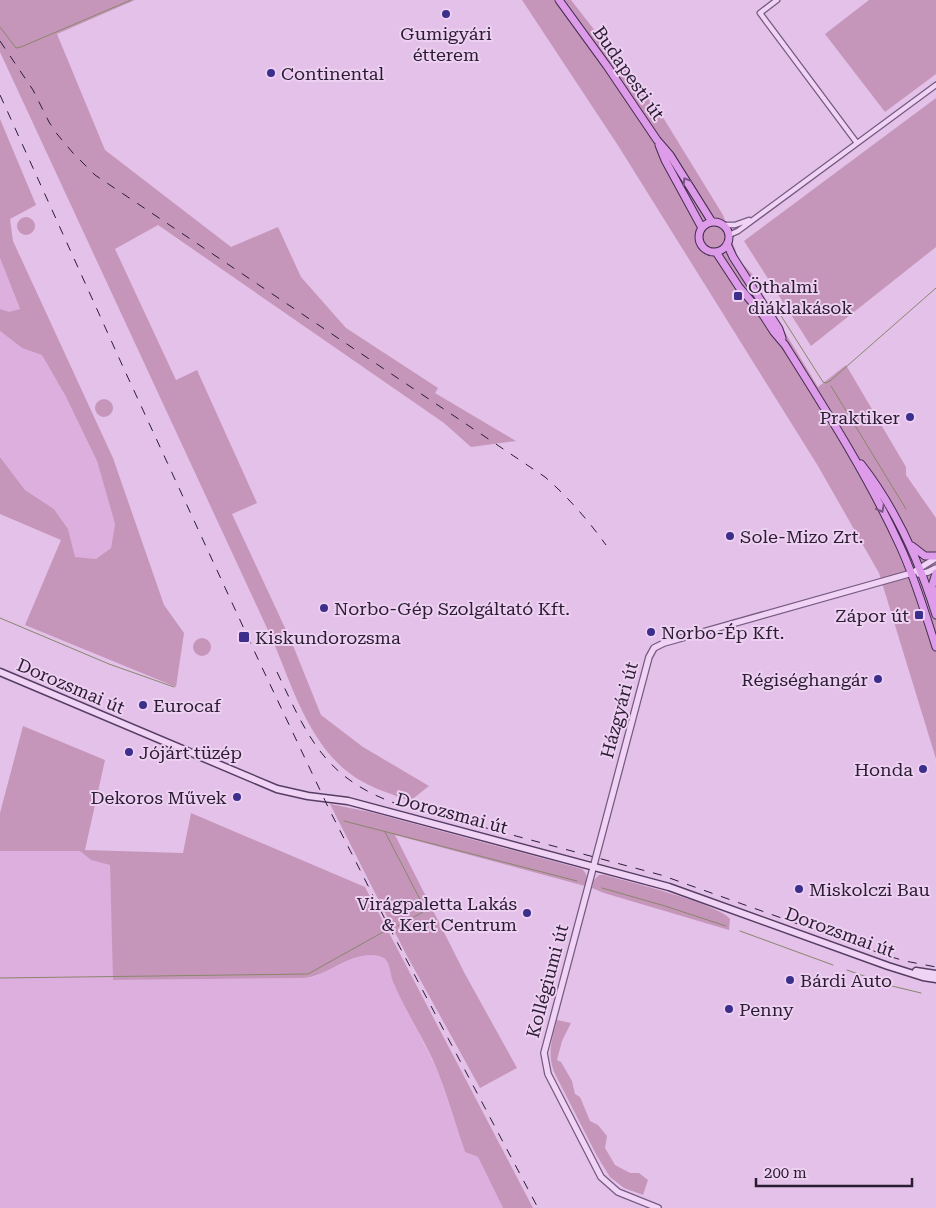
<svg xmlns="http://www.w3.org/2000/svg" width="936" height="1208" viewBox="0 0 936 1208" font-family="'Roboto Serif',serif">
<rect width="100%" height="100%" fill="#e3c1e9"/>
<path fill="#ddafde" d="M0,258L20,310L9,313L0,309Z
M0,331L22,348L42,354L65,395L97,461L115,524L111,548L96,559L74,558L68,529L54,509L25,490L0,457Z
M0,851H81L91,860L110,864L114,980L304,978L314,977L352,959L366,954L381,956L389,963L393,982L438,1072L465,1152L478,1157L503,1208H0Z"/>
<path fill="#c696ba" d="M0,0H135L57,34L105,150L231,247L278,227L301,277L346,328L438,388L435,393L516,441L471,447L444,423L158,225L115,249L176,380L197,370L257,503L232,514L292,643L321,715L363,747L429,786L410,801C395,795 377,790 363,782C312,754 294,691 273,641L0,52Z
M522,0H571L664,119L723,215L739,260L753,275L766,301L818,387L846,365L906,467V475L936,518V759L879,573L818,466L619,147Z
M869,0H936V74L885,112L825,34Z
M936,98V247L811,346L744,241Z
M0,119L36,205L10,219L13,241L113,458L164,605L184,633L176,687L25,625L61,540L0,514V457L25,490L54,509L68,529L75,557L96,559L111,548L115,524L97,461L65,395L42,355L22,348L0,331V309L9,312L20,309L0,258Z
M17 226a9 9 0 1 1 18 0a9 9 0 1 1-18 0Z
M95 408a9 9 0 1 1 18 0a9 9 0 1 1-18 0Z
M193 647a9 9 0 1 1 18 0a9 9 0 1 1-18 0Z
M23,726L105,760L85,850L183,853L191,813L365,887L533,1208H503L478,1157L465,1152C456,1126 448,1098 438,1072C426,1042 407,1014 394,984C389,974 392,959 379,956C351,950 330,976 304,978L113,980L110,865L91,860L80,851H0V813Z
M330,804L370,812L582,869C588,874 587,879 585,886L395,835L465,974L517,1068L480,1088L406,954Z
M599,875H604C626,881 719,904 730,919L729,930L604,893L592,888L594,880Z
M557,1020L571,1023L562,1041L557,1060L561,1062L572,1081L575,1094L580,1097L590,1121L598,1125L607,1136L605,1148L615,1165L630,1173H639L648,1180L643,1195L624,1188L610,1177L597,1156L554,1072C547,1052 552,1040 557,1020Z"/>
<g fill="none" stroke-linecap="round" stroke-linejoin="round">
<path stroke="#89866b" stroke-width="1" d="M0,27L16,48L21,47L131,0
M778,311L823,382L826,383L830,381L936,288
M831,386L906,509
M0,618L109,664L174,687
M344,821L577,881
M385,832L424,907L423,912L397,926
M602,888L665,906L726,926
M740,931L833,965
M847,970L892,986L921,993
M0,978L308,974L385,931"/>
<g stroke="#755a81" stroke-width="7">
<path id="minor" d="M777,0L760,13L857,143
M723,225H735L749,220
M729,235L738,231L936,85"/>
</g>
<g stroke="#755a81" stroke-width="8">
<path id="tertiary" d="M919,574L928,572L936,568
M658,1208L618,1192L601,1177L548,1074L544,1053L649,657L654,648L664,643L912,573L936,558"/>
</g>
<g stroke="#563d63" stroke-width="9">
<path id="secondary" d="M0,672L277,789L308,796L348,801L669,887L888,966L923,977L936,979
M916,971L936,974"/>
</g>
<g stroke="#422e4f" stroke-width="9">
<path id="primary" d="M559,0L607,66L657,140L670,155L712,222
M659,145L665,160L702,228
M699 237a15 15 0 1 1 30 0a15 15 0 1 1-30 0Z
M727,244L733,257L779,329L782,338
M716,252L739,287L763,315L774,332L785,345C826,410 868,476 900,546C915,578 925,613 936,647
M861,464C896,509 919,560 936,615
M912,546L925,556H936
M935,600L932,586L936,573"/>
</g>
<use href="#minor" stroke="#f0d3f5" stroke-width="4.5"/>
<use href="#tertiary" stroke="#f0d3f5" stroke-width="5.5"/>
<use href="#secondary" stroke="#f0d3f5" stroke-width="6"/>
<use href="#primary" stroke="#dd9bea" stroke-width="7"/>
<path stroke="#2a1d32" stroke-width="1" stroke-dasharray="9 9" stroke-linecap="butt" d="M0,41L33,90L49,122L57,134L73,153L95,175L545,477C568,497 588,520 606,545
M0,95L124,369L258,659L329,809L387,923L538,1208
M277,672C308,737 324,778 397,804L661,875L885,955L905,961L936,967"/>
</g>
<defs><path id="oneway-chevron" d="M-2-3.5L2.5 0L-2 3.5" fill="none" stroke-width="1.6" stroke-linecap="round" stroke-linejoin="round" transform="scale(1.25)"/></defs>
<g stroke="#7b5685">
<use href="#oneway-chevron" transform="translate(686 181) rotate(-121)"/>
<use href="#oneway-chevron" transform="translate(881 509) rotate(62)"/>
</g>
<g fill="#3c2f8b" stroke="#edd0f2" stroke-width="2">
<circle cx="446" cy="14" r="5"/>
<circle cx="271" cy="73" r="5"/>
<rect x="733" y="291" width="10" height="10" rx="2.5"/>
<circle cx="910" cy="417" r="5"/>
<circle cx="730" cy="536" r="5"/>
<circle cx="324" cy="608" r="5"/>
<rect x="914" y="610" width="10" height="10" rx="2.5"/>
<circle cx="651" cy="632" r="5"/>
<rect x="238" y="631" width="12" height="12" rx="2.5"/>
<circle cx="878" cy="679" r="5"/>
<circle cx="143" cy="705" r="5"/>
<circle cx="129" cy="752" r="5"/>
<circle cx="923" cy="769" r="5"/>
<circle cx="237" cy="797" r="5"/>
<circle cx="799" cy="889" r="5"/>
<circle cx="527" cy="913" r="5"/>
<circle cx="790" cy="980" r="5"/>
<circle cx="729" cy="1009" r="5"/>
</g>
<g text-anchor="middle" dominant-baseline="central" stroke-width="4" stroke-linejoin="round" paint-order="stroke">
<g font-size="18" fill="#2a1d32" stroke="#edd0f2" text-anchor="start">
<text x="446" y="33" text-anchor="middle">Gumigyári<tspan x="446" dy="21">étterem</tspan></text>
<text x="281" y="73">Continental</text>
<text x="748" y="286">Öthalmi<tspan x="748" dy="21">diáklakások</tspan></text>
<text x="900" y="417" text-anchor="end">Praktiker</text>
<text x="740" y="536">Sole-Mizo Zrt.</text>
<text x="334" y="608">Norbo-Gép Szolgáltató Kft.</text>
<text x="909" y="615" text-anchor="end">Zápor út</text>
<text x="661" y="632">Norbo-Ép Kft.</text>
<text x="255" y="637">Kiskundorozsma</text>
<text x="868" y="679" text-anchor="end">Régiséghangár</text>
<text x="153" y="705">Eurocaf</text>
<text x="139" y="752">Jójárt tüzép</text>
<text x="913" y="769" text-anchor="end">Honda</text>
<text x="227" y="797" text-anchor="end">Dekoros Művek</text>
<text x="809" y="889">Miskolczi Bau</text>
<text x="517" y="903" text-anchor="end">Virágpaletta Lakás<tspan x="517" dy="21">&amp; Kert Centrum</tspan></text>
<text x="800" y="980">Bárdi Auto</text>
<text x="739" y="1009">Penny</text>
</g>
<g font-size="18" fill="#2a1d32" stroke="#edd0f2">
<text transform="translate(629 73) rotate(55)">Budapesti út</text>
<text transform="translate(71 686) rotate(23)">Dorozsmai út</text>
<text transform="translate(619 710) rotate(-75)">Házgyári út</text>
<text transform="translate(452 813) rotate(15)">Dorozsmai út</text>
<text transform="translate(840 932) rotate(20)">Dorozsmai út</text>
<text transform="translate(547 981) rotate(-75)">Kollégiumi út</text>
</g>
</g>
<path d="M756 1178v8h156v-8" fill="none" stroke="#2a1d32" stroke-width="2.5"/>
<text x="764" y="1178" font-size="15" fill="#2a1d32" stroke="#edd0f2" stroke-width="4" paint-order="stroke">200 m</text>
</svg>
